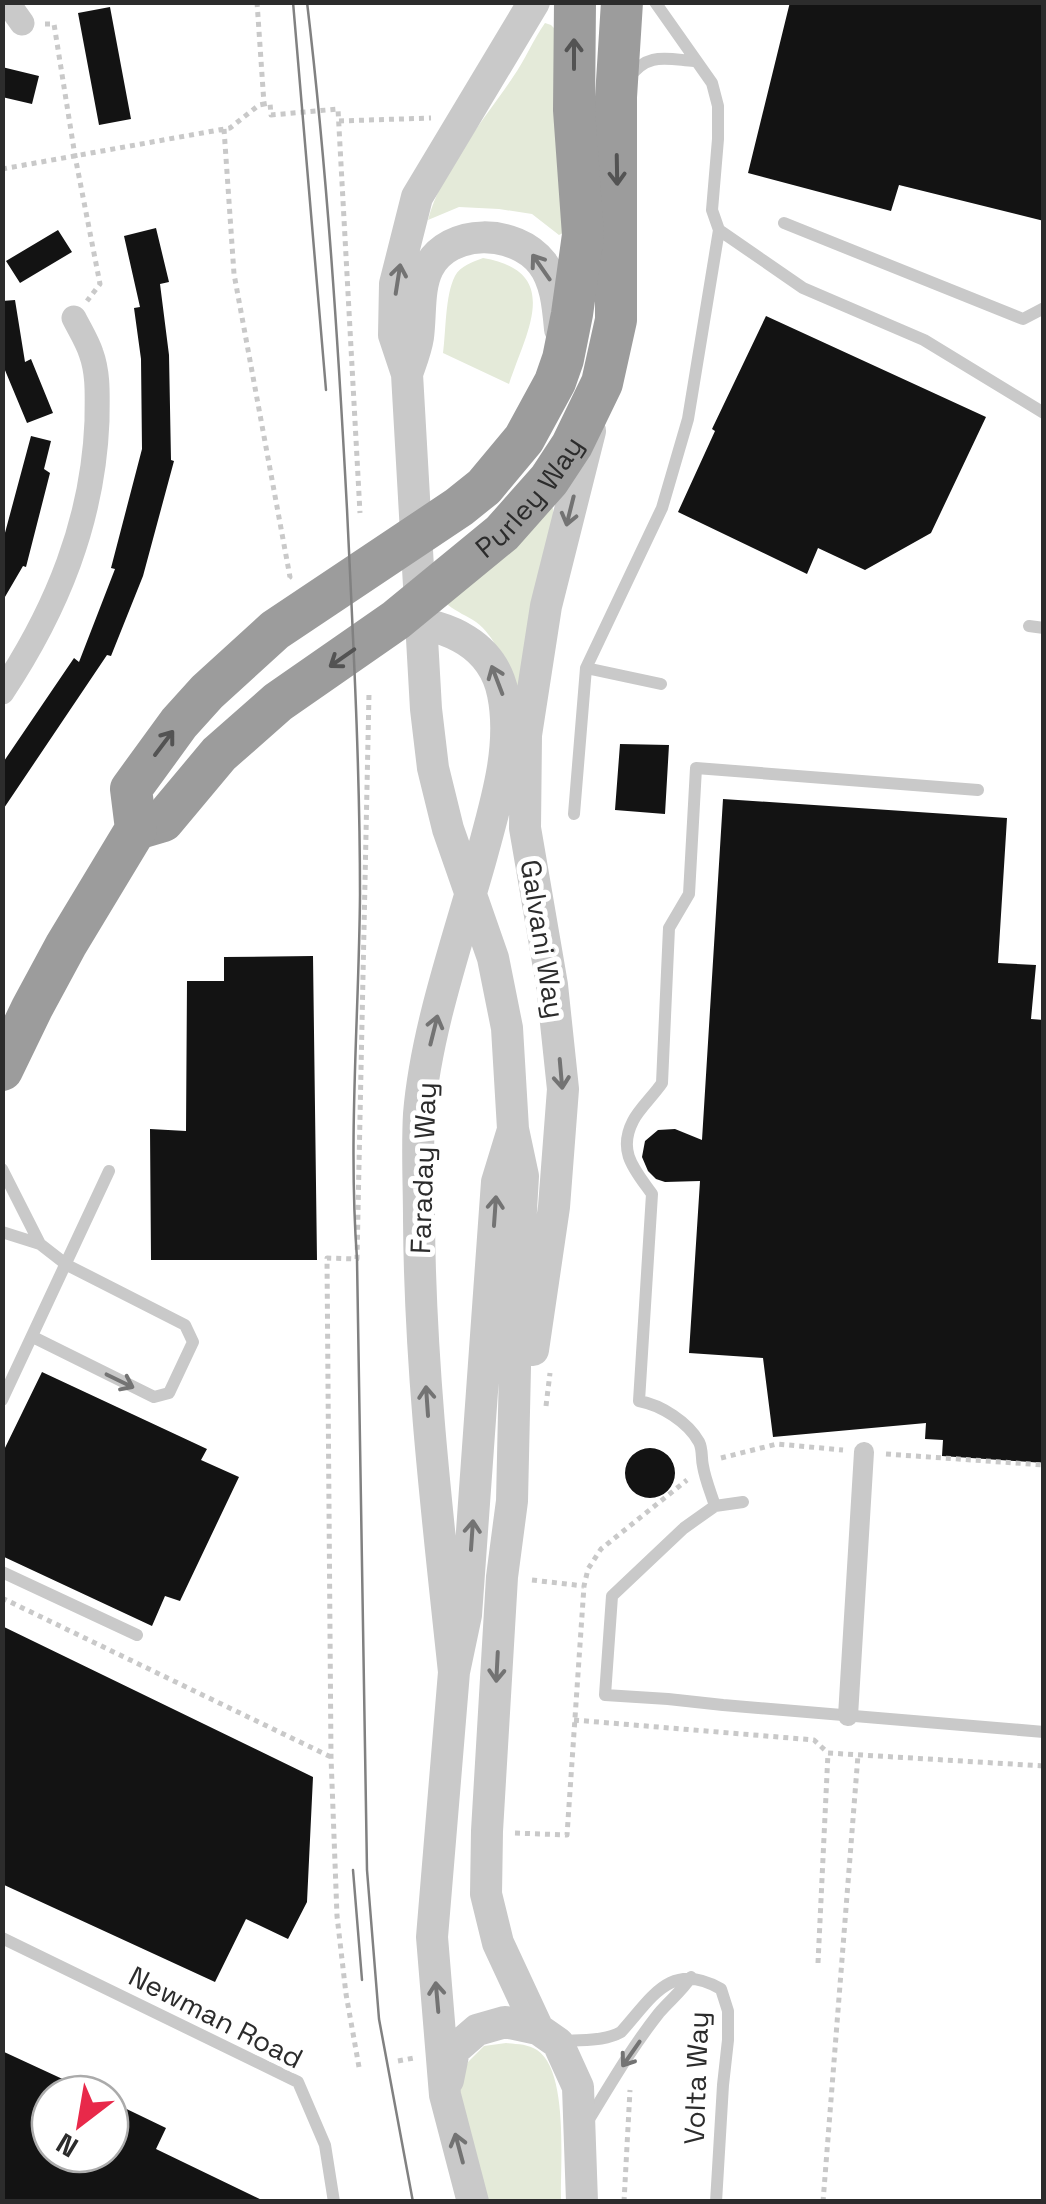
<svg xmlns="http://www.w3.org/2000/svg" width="1046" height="2204" viewBox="0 0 1046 2204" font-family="'Space Grotesk',sans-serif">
<rect width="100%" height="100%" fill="#fff"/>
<path fill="#e4ead9" d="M545,23L551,25L558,32L567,231L559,235L532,214L499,209L459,207L428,220C441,170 484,120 513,77C525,60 533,40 545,23Z
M483,258C564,272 526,332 509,384L443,353C446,332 445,295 455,276C460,266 473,262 483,258Z
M553,508L554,517L517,707C508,677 502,642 476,622C467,616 457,612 448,605L450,597L547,509Z
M506,2043C517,2044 528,2044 537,2050C569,2071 560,2165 561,2201H488L458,2089L468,2062L484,2046Z"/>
<path fill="#131313" d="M790,2H1044V221L899,185L891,211L748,173Z
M110,7L131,119L99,125L78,13Z
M2,67L39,76L32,104L2,97Z
M156,228L169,282L160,284L169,355L171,460L174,461L143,576L111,656L107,655L2,811V764L74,658L79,662L115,569L111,568L142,449L141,359L134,308L140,307L124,236Z
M58,230L72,252L20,283L6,261Z
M15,300L25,362L31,359L53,413L27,423L2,363V301Z
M766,316L986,417L931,533L865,570L818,548L807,574L678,512L715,431L712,429Z
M31,436L51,441L44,469L50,473L26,567L23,566L2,602V544Z
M620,744L669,745L665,814L615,810Z
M723,799L1007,818L998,963L1036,965L1031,1019L1044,1020V1463L942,1456L943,1440L925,1439L926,1423L773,1437L763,1358L689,1353L700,1181L665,1182L656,1179L648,1171L642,1157L645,1141L658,1130L675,1129L702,1140Z
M313,956L317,1260H151L150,1129L186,1131L187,981H224V957Z
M42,1372L207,1449L201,1460L239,1477L180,1601L165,1596L152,1626L2,1556V1454Z
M625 1473a25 25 0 1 1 50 0a25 25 0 1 1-50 0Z
M2,1626L313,1777L307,1902L288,1939L246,1919L215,1982L2,1884Z
M2,2051L95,2094H50V2154H110V2101L166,2128L156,2149L266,2202H2Z"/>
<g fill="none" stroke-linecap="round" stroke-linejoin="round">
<path stroke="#c9c9c9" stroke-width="5" stroke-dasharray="5 5" stroke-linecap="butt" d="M257,2L264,104L270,103L271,115L338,109L360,513
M45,24H54L75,156L100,284L87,301
M339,121L431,118
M224,129L234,274L290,577L288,579
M2,169L230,128L259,105L264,104
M546,1406L550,1373
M886,1454L1044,1465
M721,1458L777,1444L843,1450
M532,1580L584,1586
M2,1598L331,1757
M574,1720L814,1740L828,1753L1044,1766
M515,1833L567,1835L584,1586L588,1569L601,1549L687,1480
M818,1963L828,1753
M398,2061L414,2058
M359,2067L346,1994L337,1916L331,1757L327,1258L357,1259L369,693
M624,2202L630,2090
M823,2202L858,1755"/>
<path stroke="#c9c9c9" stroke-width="12" d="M629,78C647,52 666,59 694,61
M784,223L1023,319L1044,308
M719,230L803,288L924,340L1044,413
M1029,626L1044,628
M586,668L661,684
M574,814L586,668L662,508L688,419L719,230L712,210L718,139V106L712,83L655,2
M2,1169L40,1244
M2,1232L40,1244L67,1265L185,1325L193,1342L169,1393L154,1397L33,1337
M2,1400L109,1171
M743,1502L715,1506L684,1528L612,1596L605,1695L668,1699L723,1705L1044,1732
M715,1506C711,1493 705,1479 703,1466C701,1458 703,1450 699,1442C688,1422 661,1405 639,1401L652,1194C635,1170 617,1152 633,1121C638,1110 654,1095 662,1083L669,928L689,894L696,768L978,790
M2,1572L137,1635
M2,1938L298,2082L325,2145L334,2202
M560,2042C581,2039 603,2042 621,2032C652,1998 670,1960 721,1989L728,2011V2040L723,2085L716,2202
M588,2121C610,2085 632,2047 659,2013C669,2001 682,1991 691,1977"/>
<path stroke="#c9c9c9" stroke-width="20" d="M848,1716L864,1452"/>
<path stroke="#c9c9c9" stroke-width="25" d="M7,2L22,23
M2,692C57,609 93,521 97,421C97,398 99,375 91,353C87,341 80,330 74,318"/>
<path stroke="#c9c9c9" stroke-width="32" d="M534,2L417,197L395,284L394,335L407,374L426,709L433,768L448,829L493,958L507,1028L513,1129L523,1176L517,1278L512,1501L502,1577L487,1831L486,1894L498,1943L538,2029
M407,374C411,362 416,350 418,337C421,315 418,288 428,268C449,227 516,229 542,263C556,281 558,307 560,329
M402,621C448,625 493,644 503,694C514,748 495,806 481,858C458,940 426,1030 419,1114C417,1149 419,1185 419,1220C420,1372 438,1521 454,1672
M533,1350L554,1207L563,1089L552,985L525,828L526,735L546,606L590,431
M448,2080L454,2050L477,2030L505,2022L538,2029L558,2043L578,2087L582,2202
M473,2202L445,2095L432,1937L454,1672L466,1615L497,1182L512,1133"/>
<g stroke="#9c9c9c" stroke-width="42">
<path id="s1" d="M136,829L163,821L219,754L278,702L396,620L502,533L549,480L572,445L602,383L616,320V97L622,2"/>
<path d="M2,1070L32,1008L66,945L136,829L131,789L179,723L207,692L275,630L459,507L484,487L524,439L555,382L563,359L572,314L583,235L574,110L575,2"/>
</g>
<path stroke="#818181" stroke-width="2.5" d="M293,2L326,390
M307,2C327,171 338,340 347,509C353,637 360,766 360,895C359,1016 348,1137 357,1259L367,1870L379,2019L413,2202
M353,1870L362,1980"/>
</g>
<defs><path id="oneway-shaft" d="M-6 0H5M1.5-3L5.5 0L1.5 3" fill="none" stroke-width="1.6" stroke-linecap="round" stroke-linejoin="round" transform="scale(2.5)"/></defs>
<g stroke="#535353">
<use href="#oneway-shaft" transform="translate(574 54) rotate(-90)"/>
<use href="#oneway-shaft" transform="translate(617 170) rotate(89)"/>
<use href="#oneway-shaft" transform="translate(342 658) rotate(145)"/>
<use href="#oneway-shaft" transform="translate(164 743) rotate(-53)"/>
</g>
<g stroke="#737373">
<use href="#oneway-shaft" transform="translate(541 267) rotate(-125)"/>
<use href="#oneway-shaft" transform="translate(398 279) rotate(-81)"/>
<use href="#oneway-shaft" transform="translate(570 511) rotate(104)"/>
<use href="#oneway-shaft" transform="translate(497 680) rotate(-111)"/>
<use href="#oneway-shaft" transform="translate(434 1030) rotate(-76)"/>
<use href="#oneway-shaft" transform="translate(561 1074) rotate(85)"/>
<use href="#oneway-shaft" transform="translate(495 1211) rotate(-86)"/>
<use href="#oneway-shaft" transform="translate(120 1381) rotate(26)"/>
<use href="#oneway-shaft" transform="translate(427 1401) rotate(-94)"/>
<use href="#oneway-shaft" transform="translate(472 1535) rotate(-86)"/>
<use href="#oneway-shaft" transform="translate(497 1667) rotate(93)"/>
<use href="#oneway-shaft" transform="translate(437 1997) rotate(-95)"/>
<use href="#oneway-shaft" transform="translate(631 2054) rotate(125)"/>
<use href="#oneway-shaft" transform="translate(459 2148) rotate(-105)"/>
</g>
<g text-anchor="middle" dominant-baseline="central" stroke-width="10" stroke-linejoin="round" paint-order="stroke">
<g font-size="28" fill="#2c2c2c" stroke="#fff">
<text stroke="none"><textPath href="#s1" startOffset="520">Purley Way</textPath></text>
<text transform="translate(543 939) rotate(81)">Galvani Way</text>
<text transform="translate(423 1168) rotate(-88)">Faraday Way</text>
<text transform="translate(216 2017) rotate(27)">Newman Road</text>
<text transform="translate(696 2078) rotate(-88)">Volta Way</text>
</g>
</g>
<rect width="1046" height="2204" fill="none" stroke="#2c2c2c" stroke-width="10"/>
<g transform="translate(80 2124) rotate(211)"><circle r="48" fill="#ffffff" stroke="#ababab" stroke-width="2.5"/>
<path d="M0-8L18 38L0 25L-18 38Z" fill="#e8294a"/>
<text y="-15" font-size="28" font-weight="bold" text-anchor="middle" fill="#2c2c2c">N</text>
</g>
</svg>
